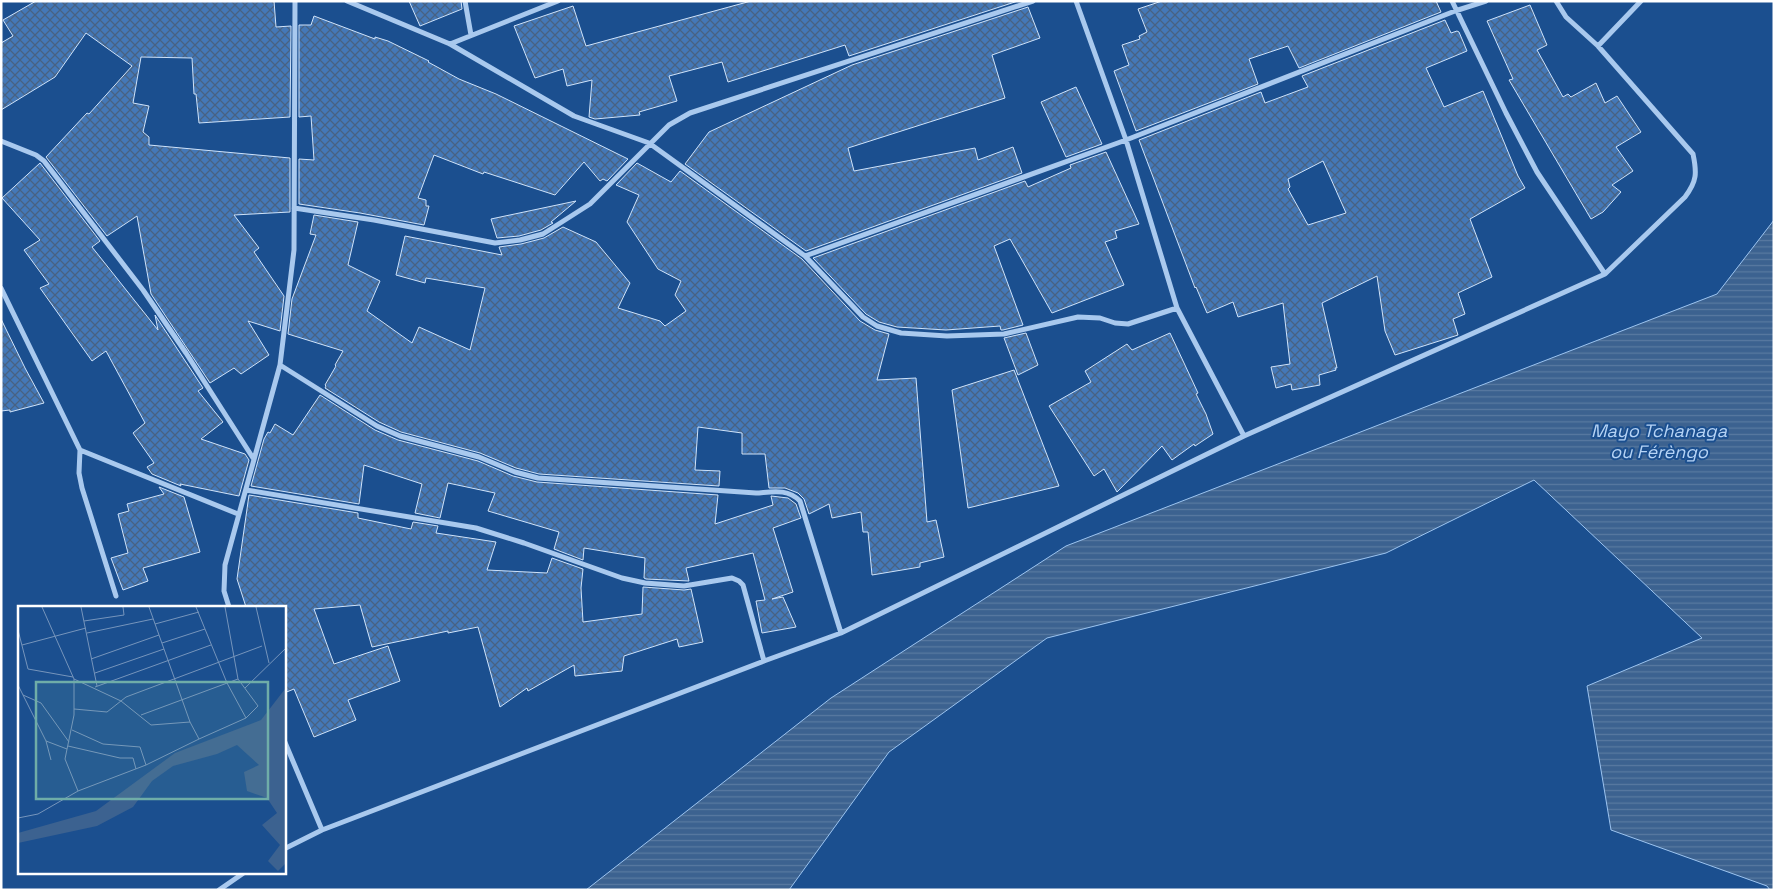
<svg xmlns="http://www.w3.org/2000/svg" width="1775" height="891" viewBox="0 0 1775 891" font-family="'Space Grotesk',sans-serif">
<defs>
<pattern id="water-rules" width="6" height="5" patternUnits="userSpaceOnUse" patternTransform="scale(1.25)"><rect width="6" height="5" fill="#3c6290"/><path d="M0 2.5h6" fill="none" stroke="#597aa1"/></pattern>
<pattern id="building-cross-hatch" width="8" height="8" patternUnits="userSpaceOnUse" patternTransform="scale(1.25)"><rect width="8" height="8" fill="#4478b7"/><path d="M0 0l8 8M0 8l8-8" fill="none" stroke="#486282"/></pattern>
</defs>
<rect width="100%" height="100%" fill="#1b4f8f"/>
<path fill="url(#water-rules)" stroke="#9cc4f0" d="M1774,220V890H1770L1767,886L1611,830L1587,686L1702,638L1534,480L1386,553L1047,638L889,752L789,890H586L831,698L1066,546L1717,294Z"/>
<path fill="url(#building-cross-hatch)" stroke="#cfe3fa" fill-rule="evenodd" d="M36,1H274L276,27L291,26L290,117L199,123L196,94H194L192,58L141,57L133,103L149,106L143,132L149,137V145L290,158V212L234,215L259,248L254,252L284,296L280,331L248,321L269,355L241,374L234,368L210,383L151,294L137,216L107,236L46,157L87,113L89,114L132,66L86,33L55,77L1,110V43L13,36L3,20Z
M409,1H461L462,9L420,26Z
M751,1H1018L849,56L845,45L728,82L722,62L669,76L677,101L639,112L640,115L595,119L589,117L592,80L567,86L563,69L535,78L514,26L573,6L586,46Z
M1162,1H1436L1441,12L1299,68L1288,46L1249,59L1258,84L1136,131L1114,71L1129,65L1122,45L1140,39L1139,36L1147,32L1138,9Z
M1530,5L1547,45L1537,50L1563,97L1568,94L1571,97L1596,83L1605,103L1617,96L1641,132L1616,147L1633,171L1612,185L1621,192L1603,212L1591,219L1509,80L1513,79L1487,21Z
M1028,7L1040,38L992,55L1005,98L848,148L854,171L975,148L978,160L1013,147L1022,173L806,251L685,164L709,132L852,65Z
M314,16L375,39V37L388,41L429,61L428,62L459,79L496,94L628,159L607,181L603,179L600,181L584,162L555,195L484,172L483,174L434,155L418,198L426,200V206H429L424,225L360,213L299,204V159L314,160L311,116L299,117V25H311Z
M1445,20L1451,33L1457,31L1459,32L1467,51L1426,68L1444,107L1483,91L1518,176L1525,188L1470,219L1492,277L1458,293L1465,314L1453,319L1458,335L1395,355L1385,331L1377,276L1322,303L1337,368H1335L1336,370L1319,375L1320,385L1292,390L1291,384L1276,388L1271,367L1290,364L1283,303L1238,317L1233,302L1207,313L1196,287L1195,288L1139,140L1261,92L1265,103L1308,87L1302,76ZM1323,161L1346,213L1308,225L1288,189L1290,187L1288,179Z
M1076,87L1102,144L1066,157L1041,102Z
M1106,152L1139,224L1115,231L1117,238L1105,242L1124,285L1052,313L1010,239L994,246L1023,325L1003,330H1001L1000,326L946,330L897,327L879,322L866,314L813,258L1025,181L1028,187L1071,168L1070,165Z
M40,163L100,241L92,247L158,330L155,315L203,388L198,391L223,422L201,439L245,454L249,460L239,496L180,484L181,486L152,474L147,467L154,463L133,433L145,423L106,351L92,361L40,288L49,284L24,250L40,240L2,198Z
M637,163L671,182L680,171L802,259L860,321L875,330L889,334L877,380L916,378L927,522L936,520L944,557L920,563V567L872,575L868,532H863L861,512L832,518L829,504L809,514L804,499L798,493L785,488H769L765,454H742V433L698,427L695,470L720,471L719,486L539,474L516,468L480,453L401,432L379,422L325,388L326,386L325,385L336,366L335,365L343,351L288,334L292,299L316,235L310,234L314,215L358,222L348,265L380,281L367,311L412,343L419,327L470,350L485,288L426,278L425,283L396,275L405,236L502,255L499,247L521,244L544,238L563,227L596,242L630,283L618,308L660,321L665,326L686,311L675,295L681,281L658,269L627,222L639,195L616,185Z
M576,201L551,222L553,223L541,230L519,236L497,238L491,219Z
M1,319L25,368L44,403L10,412V410L1,411Z
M1026,333L1038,365L1018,375L1004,338Z
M1170,333L1198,393L1196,394L1206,414L1213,434L1195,446L1194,444L1172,460L1162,446L1117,492L1104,469L1094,476L1049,406L1091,382L1085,371L1127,344L1132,350Z
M1014,370L1059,486L968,508L952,390Z
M320,395L375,430L398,440L478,461L513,476L537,482L718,495L715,524L773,505L771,496L788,498L796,504L801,518L773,528L793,592L772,599L783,597L796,627L762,633L756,601L765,600L753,553L686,568L689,581L646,579L644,578L645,558L584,548L583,560L554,549L559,532L488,511L495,493L448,483L440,518L415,513L422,484L364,465L359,504L251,486L264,439L268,432L270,433L275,424L293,435Z
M159,487L184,497L200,552L143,568L148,581L123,590L111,558L128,553L118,514L129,511L127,504L164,494Z
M249,495L358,513V518L411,529L413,522L438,526L436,533L496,542L487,570L547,573L552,558L583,569L581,588L583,622L642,614L643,587L684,590L691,589L703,642L679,647L677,639L624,656L622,671L575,676L574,665L528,691L527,688L500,707L478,627L448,633V631L372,647L360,605L314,609L334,664L388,646L400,681L348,700L356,720L314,737L294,689L284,693V607H246L237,579Z"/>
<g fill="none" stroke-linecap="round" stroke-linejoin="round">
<path stroke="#a9c9ee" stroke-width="5" d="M347,1L450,44L574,116L649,143L805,256L863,317L877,326L901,333L947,336L1004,334L1078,317L1100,318L1115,323L1128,324L1177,308L1244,436L841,633
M465,1L471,35
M1076,1L1126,140L1177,308
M1452,1L1506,113L1537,172L1605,274
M450,44L558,1
M1598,46L1641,1
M1,141L36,155L44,161L143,290L186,353L253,458
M294,208L374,220L495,243L520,240L543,234L590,204L669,125L690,113L1033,1
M805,256L1126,140L1455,11L1486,1
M1,288L80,450L238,514
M280,365L377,426L400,436L479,457L515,472L538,478L756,493C772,492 787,488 800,501L841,633L764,661L322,830L284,849
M1244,436L1605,274L1685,197C1697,181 1697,173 1693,154L1598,46L1566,17L1556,1
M80,450L79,473L82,488L116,596
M246,490L476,528L524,543L622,578L645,583L684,586L732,578L739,581L743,585L764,661
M229,607L224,591L225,565L280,365L294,250L295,1
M284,740L322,830
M219,890L245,872"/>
</g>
<g text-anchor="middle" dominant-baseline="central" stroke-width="4" stroke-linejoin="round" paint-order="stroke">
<g font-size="18" font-style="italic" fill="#b5d3f5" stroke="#1b4f8f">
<text x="1659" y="430">Mayo Tchanaga<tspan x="1659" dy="21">ou Férèngo</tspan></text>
</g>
</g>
<g transform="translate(18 606)">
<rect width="268" height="268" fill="#1b4f8f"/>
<path d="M267,83L268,257L260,265L250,255L262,239L244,219L259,207L249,192L229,185L226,166L241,159L219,139L199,148L155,160L134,175L115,201L79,220L0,237V227L78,205L157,147L243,114Z" fill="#3c6290"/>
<path fill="none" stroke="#7695bc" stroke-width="1" d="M24,1L56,73V109L47,153L60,185M63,1L79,80M131,1L172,116M178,1L209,77L228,112M238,1L251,57M66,15L106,9L105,1M137,18L181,6M0,24L10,63L55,71M69,27L135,13M144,37L187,23M4,39L68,22M73,53L141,29M77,67L146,43M56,73L103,95L133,119L172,116L181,133L128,159M0,79L28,135L49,143M77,81L193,39M227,82L268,42M5,89L23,97L51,136M56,103L89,106L108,91L244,40M123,109L220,73M181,133L228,112L240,100L220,73L207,1M28,135L33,154M50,140L102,152H115L118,163M0,212L20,208L60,185L128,159L122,141L85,138L54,124"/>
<path fill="#6fada8" fill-opacity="0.15" stroke="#6fada8" stroke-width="2.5" d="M18,76H250V193H18Z"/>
<rect width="268" height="268" fill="none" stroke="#fff" stroke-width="2.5"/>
</g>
<rect width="1775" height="891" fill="none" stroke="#ffffff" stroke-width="5"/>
</svg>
